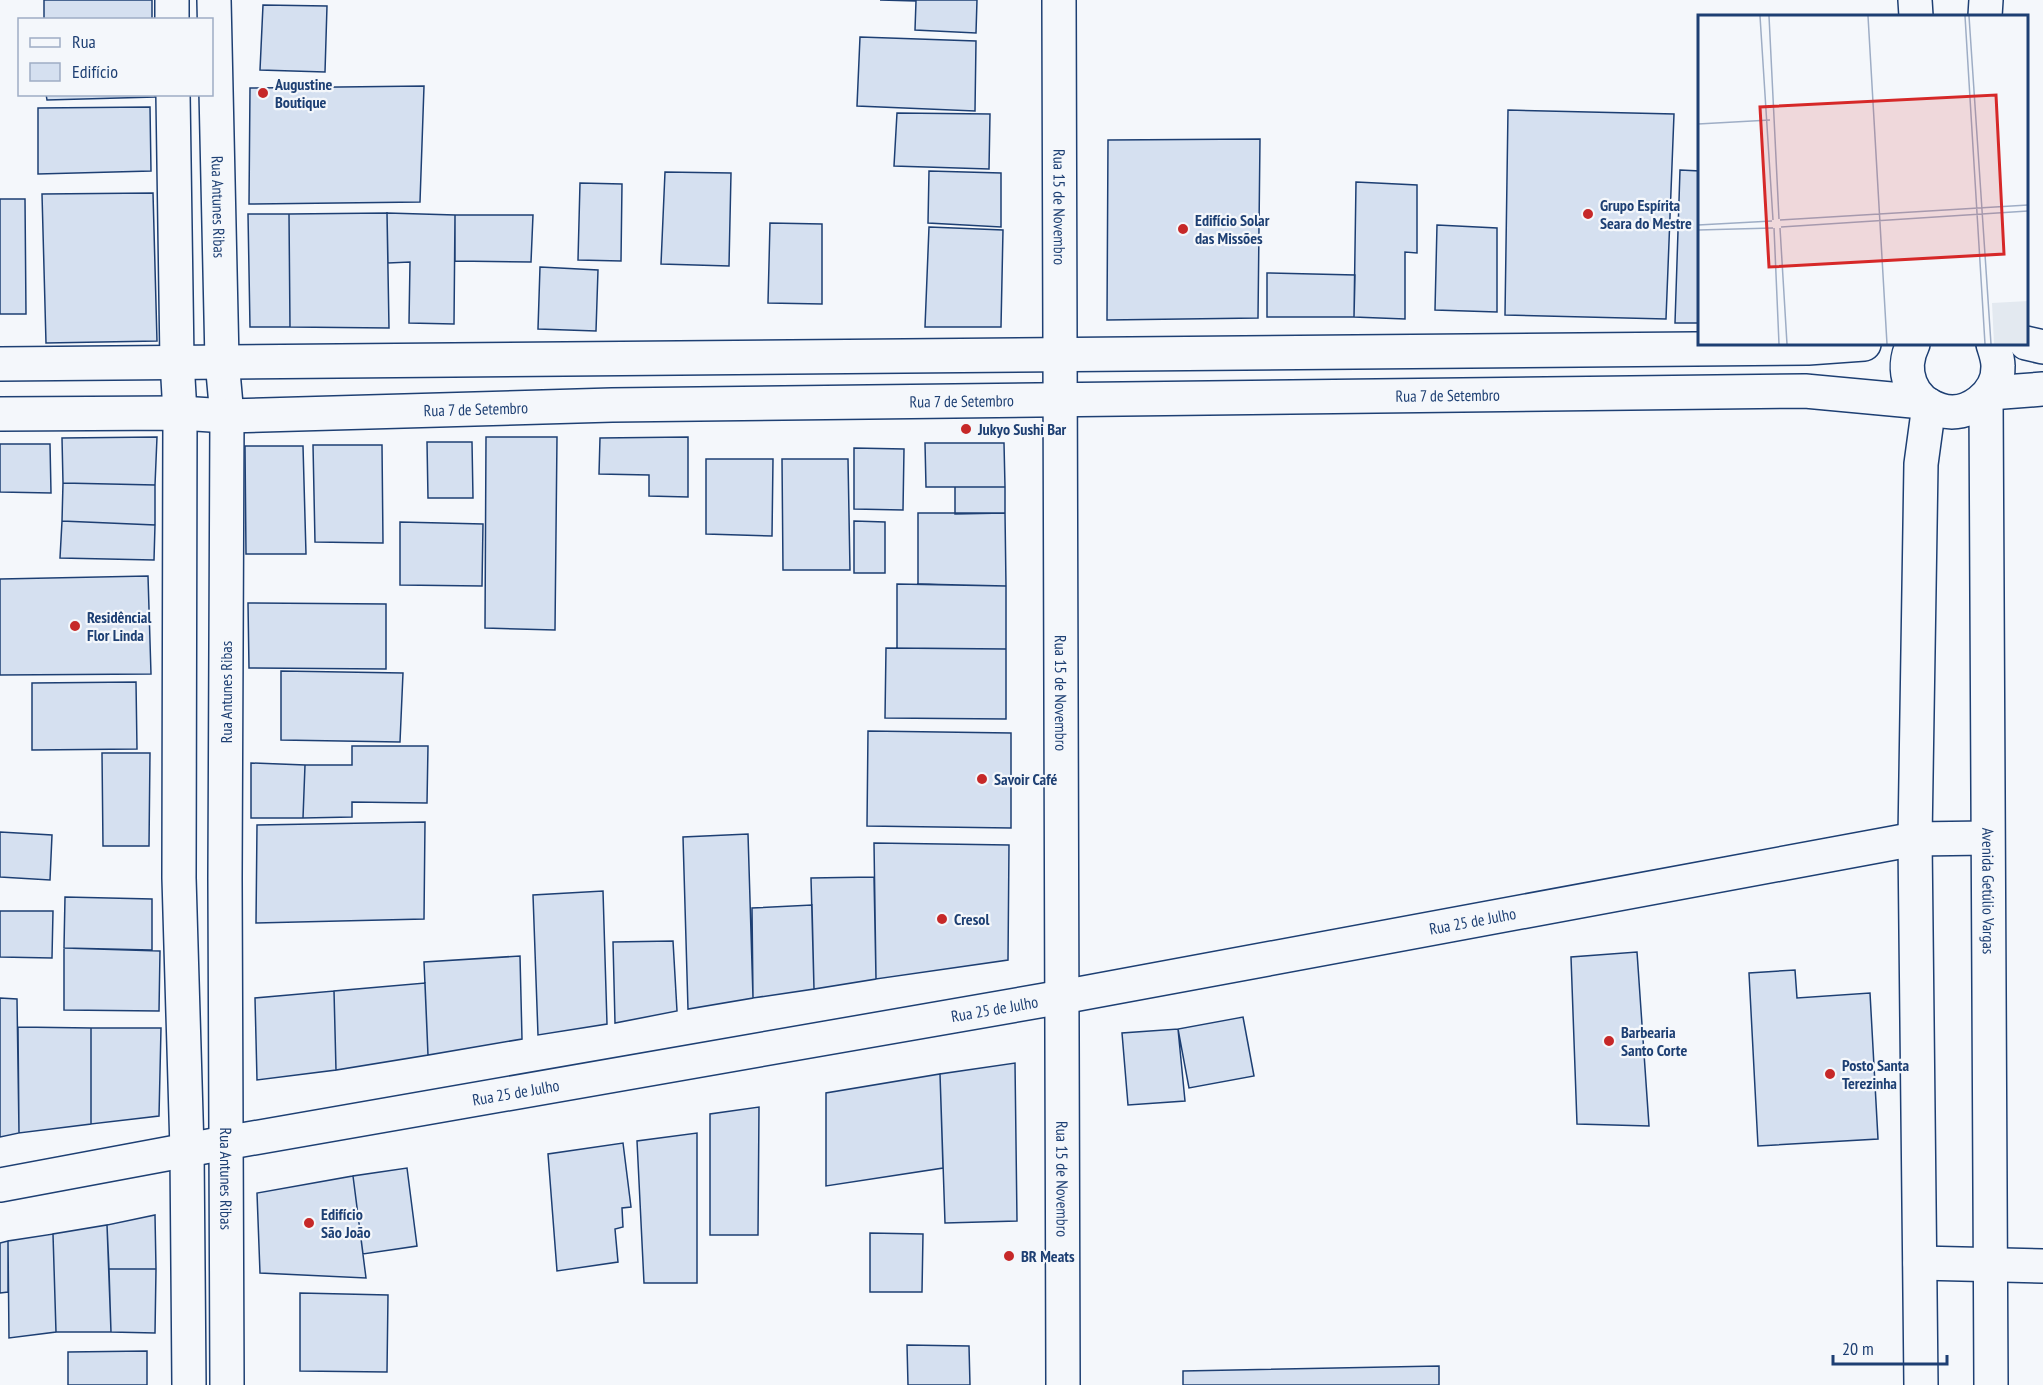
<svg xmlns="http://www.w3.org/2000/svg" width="2043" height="1385" viewBox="0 0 2043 1385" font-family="'PT Sans Narrow',sans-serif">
<rect width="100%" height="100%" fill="#f4f7fb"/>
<path fill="#d5e0f0" stroke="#1d3f73" stroke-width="1.5" d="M44,0H152V20H44Z
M880,0H977L976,33L915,30L916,1Z
M263,5L327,6L325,72L260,70Z
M860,37L976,41L975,111L857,106Z
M424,86L420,202L249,204L250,88Z
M46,94H154L155,97L47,100Z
M150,107L151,171L38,174V108Z
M1508,110L1674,114L1666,319L1505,315Z
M897,113L990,114L989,169L894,166Z
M1260,139L1258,318L1107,320L1108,140Z
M1680,170L1700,171V323H1675Z
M929,171L1001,173V227L928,223Z
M665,172L731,173L729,266L661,264Z
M1356,182L1417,185V253L1405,252V319L1354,317Z
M580,183L622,184L621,261L578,260Z
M153,193L157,341L46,343L42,194Z
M0,199H25L26,314H0Z
M387,213L389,328L290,327L289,214Z
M387,213L455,215L454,324L409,323L410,262L388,263Z
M248,214H289L290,327H250Z
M455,215H533L531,262L455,261Z
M770,223L822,224V304L768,303Z
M1437,225L1497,228V312L1435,310Z
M929,227L1003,230L1001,327H925Z
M540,267L598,270L596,331L538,329Z
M1267,273L1355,275L1354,317H1267Z
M157,437L155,485L63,483L62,438Z
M486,437H557L555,630L485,628Z
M688,437V497L649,496V475L599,474L600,438Z
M427,442H472L473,498H428Z
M925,443H1004L1005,487H926Z
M0,444H50L51,493L0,492Z
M313,445H382L383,543L315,542Z
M245,446H303L306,554H246Z
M854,448L904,449L903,510L854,509Z
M706,459H773L772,536L706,534Z
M782,459H848L850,570H783Z
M63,483L155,485V525L62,521Z
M955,487H1005V513L955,514Z
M918,513H1005L1006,586L918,584Z
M62,521L155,525L154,560L60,558Z
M854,521L885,522V573H854Z
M400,522L483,524L482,586L400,585Z
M148,576L151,674L0,675V579Z
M897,584L1006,586V649L897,648Z
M248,603L386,604V669L249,668Z
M886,648L1006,649V719L885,718Z
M281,671L403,673L400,742L281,740Z
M136,682L137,749L32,750V683Z
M868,731L1011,733V828L867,826Z
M352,746H428L427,803L352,802V817L303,818L305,765H352Z
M102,753H150L149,846H103Z
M251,763L305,765L303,818H251Z
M425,822L424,919L256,923L257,825Z
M0,832L52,835L50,880L0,877Z
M748,834L753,998L688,1009L683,837Z
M874,843L1009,845L1008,960L876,979Z
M874,877L876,979L814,989L811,878Z
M603,891L607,1024L538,1035L533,895Z
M65,897L152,899V950L64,948Z
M812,905L814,989L753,998L752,908Z
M0,911H53L52,958L0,957Z
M673,941L677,1011L615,1023L613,942Z
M64,948L160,951L159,1011L64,1010Z
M1637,952L1649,1126L1577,1124L1571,957Z
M520,956L522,1039L428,1055L424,962Z
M1795,970L1797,998L1870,993L1878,1139L1758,1146L1749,973Z
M425,983L428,1055L336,1070L334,991Z
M334,991L336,1070L257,1080L255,998Z
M0,998L17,999L19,1133L0,1137Z
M1243,1017L1254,1076L1189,1088L1178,1029Z
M18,1027L91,1028V1124L19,1133Z
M91,1028H161L159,1116L91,1124Z
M1178,1029L1185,1101L1128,1105L1122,1033Z
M1015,1063L1017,1221L945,1223L940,1074Z
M940,1074L943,1168L826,1186V1093Z
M759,1107L758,1235H710V1114Z
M697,1133V1283H644L637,1141Z
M623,1143L631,1207L622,1208L623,1227L615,1229L618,1262L557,1271L548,1154Z
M407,1168L417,1246L363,1254L353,1176Z
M353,1176L366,1278L260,1273L257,1193Z
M155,1215L156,1269H109L107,1225Z
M107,1225L111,1332H56L53,1234Z
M870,1233L923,1234L922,1292H870Z
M53,1234L56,1332L9,1338L8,1241Z
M8,1241V1292L0,1293V1243Z
M109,1269H156L155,1333L111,1332Z
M300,1293L388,1295L387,1372L300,1371Z
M907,1345L969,1346L970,1385H908Z
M147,1351V1385H68V1352Z
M1439,1366V1385H1183V1371Z"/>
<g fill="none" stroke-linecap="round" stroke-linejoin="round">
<g stroke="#1d3f73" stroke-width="36">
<g id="minor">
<path d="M172,0V20"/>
<path id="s1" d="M214,0L222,361L227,416L225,879L227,1385"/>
<path id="s2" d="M1059,0L1063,1385"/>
<path d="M173,94L177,361L180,413L179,878L187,1150L189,1385"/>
<path d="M0,364L1808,348L1864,344"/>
<path id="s3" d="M0,414L180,413L227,416L612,405L1805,391L1923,402"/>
<path id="s4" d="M0,1185L225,1143L1062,997L1915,839L1987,838"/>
<path d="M1920,1263L2043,1266"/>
</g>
</g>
<g stroke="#1d3f73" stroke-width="36">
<g id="major">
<path d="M1915,0L1916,16"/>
<path d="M1985,16L1986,0"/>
<path d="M2026,343L2043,347"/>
<path d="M1913,344C1900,370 1910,401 1940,410C1968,419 1999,394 1998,366C1998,358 1995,351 1993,344"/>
<path d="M1990,393L2043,389"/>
<path id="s5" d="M1986,397L1991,1385"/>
<path d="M1921,1385L1915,839L1921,464L1929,405"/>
</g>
</g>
<use href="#minor" stroke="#f4f7fb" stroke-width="33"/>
<use href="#major" stroke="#f4f7fb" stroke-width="33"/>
</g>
<g fill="#c62828" stroke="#f4f7fb" stroke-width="2">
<circle cx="263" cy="93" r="6"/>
<circle cx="1588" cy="214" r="6"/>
<circle cx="1183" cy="229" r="6"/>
<circle cx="966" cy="429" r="6"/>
<circle cx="75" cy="626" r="6"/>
<circle cx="982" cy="779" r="6"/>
<circle cx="942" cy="919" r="6"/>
<circle cx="1609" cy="1041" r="6"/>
<circle cx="1830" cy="1074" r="6"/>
<circle cx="309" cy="1223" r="6"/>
<circle cx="1009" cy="1256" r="6"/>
</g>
<g text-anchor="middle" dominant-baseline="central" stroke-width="4.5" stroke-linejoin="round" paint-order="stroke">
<g font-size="16" font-weight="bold" fill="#1d3f73" stroke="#f4f7fb" text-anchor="start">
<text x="275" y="84">Augustine<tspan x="275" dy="18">Boutique</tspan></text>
<text x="1600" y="205">Grupo Espírita<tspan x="1600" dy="18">Seara do Mestre</tspan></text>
<text x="1195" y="220">Edifício Solar<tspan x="1195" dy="18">das Missões</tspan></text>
<text x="978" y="429">Jukyo Sushi Bar</text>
<text x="87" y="617">Residêncial<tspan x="87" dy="18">Flor Linda</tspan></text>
<text x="994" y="779">Savoir Café</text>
<text x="954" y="919">Cresol</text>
<text x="1621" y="1032">Barbearia<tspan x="1621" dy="18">Santo Corte</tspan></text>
<text x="1842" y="1065">Posto Santa<tspan x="1842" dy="18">Terezinha</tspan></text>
<text x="321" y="1214">Edifício<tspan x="321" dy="18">São João</tspan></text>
<text x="1021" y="1256">BR Meats</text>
</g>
<g font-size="16" fill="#1d3f73" stroke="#f4f7fb">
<text stroke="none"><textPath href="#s1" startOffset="207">Rua Antunes Ribas</textPath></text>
<text stroke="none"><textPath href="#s2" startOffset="207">Rua 15 de Novembro</textPath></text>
<text stroke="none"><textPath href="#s3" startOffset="1448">Rua 7 de Setembro</textPath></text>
<text stroke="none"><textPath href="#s3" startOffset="962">Rua 7 de Setembro</textPath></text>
<text stroke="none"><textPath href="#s3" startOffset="476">Rua 7 de Setembro</textPath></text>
<text transform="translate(226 692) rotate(-90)">Rua Antunes Ribas</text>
<text stroke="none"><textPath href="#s2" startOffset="693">Rua 15 de Novembro</textPath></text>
<text stroke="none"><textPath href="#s5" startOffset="494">Avenida Getúlio Vargas</textPath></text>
<text stroke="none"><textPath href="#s4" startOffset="1496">Rua 25 de Julho</textPath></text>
<text stroke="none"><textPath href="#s4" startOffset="1010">Rua 25 de Julho</textPath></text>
<text stroke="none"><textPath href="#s4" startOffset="524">Rua 25 de Julho</textPath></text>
<text stroke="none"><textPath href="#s1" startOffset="1179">Rua Antunes Ribas</textPath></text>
<text stroke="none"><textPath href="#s2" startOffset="1179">Rua 15 de Novembro</textPath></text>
</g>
</g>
<g transform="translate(1698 15)">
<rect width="330" height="330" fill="#f4f7fb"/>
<path d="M330,286V329H296L294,288Z" fill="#e3e9f0"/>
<path fill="none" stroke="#9eadc5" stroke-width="1.5" d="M62,1L75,205M71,1L81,204M170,1L189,329M267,1L287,329M271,1L293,329M0,109L72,105M82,205L330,190M0,210L74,206M83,212L330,196M76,213L81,329M82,213L89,329M0,215L75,213"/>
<path fill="#d62828" fill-opacity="0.15" stroke="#d62828" stroke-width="3" d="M298,80L306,239L71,252L62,92Z"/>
<rect width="330" height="330" fill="none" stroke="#1d3f73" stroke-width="3"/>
</g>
<rect x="18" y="18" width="195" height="78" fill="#f4f7fb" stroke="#9eadc5" stroke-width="1.5"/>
<rect x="30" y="38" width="30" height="9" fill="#f4f7fb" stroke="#9eadc5" stroke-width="1.5"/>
<text x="72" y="48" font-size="18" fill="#1d3f73">Rua</text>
<rect x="30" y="63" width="30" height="18" fill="#d5e0f0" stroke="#9eadc5" stroke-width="1.5"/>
<text x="72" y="78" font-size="18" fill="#1d3f73">Edifício</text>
<path d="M1833 1355v9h114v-9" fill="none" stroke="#1d3f73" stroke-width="3"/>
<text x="1842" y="1355" font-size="18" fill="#1d3f73" stroke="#f4f7fb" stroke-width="4.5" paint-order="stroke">20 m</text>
</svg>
